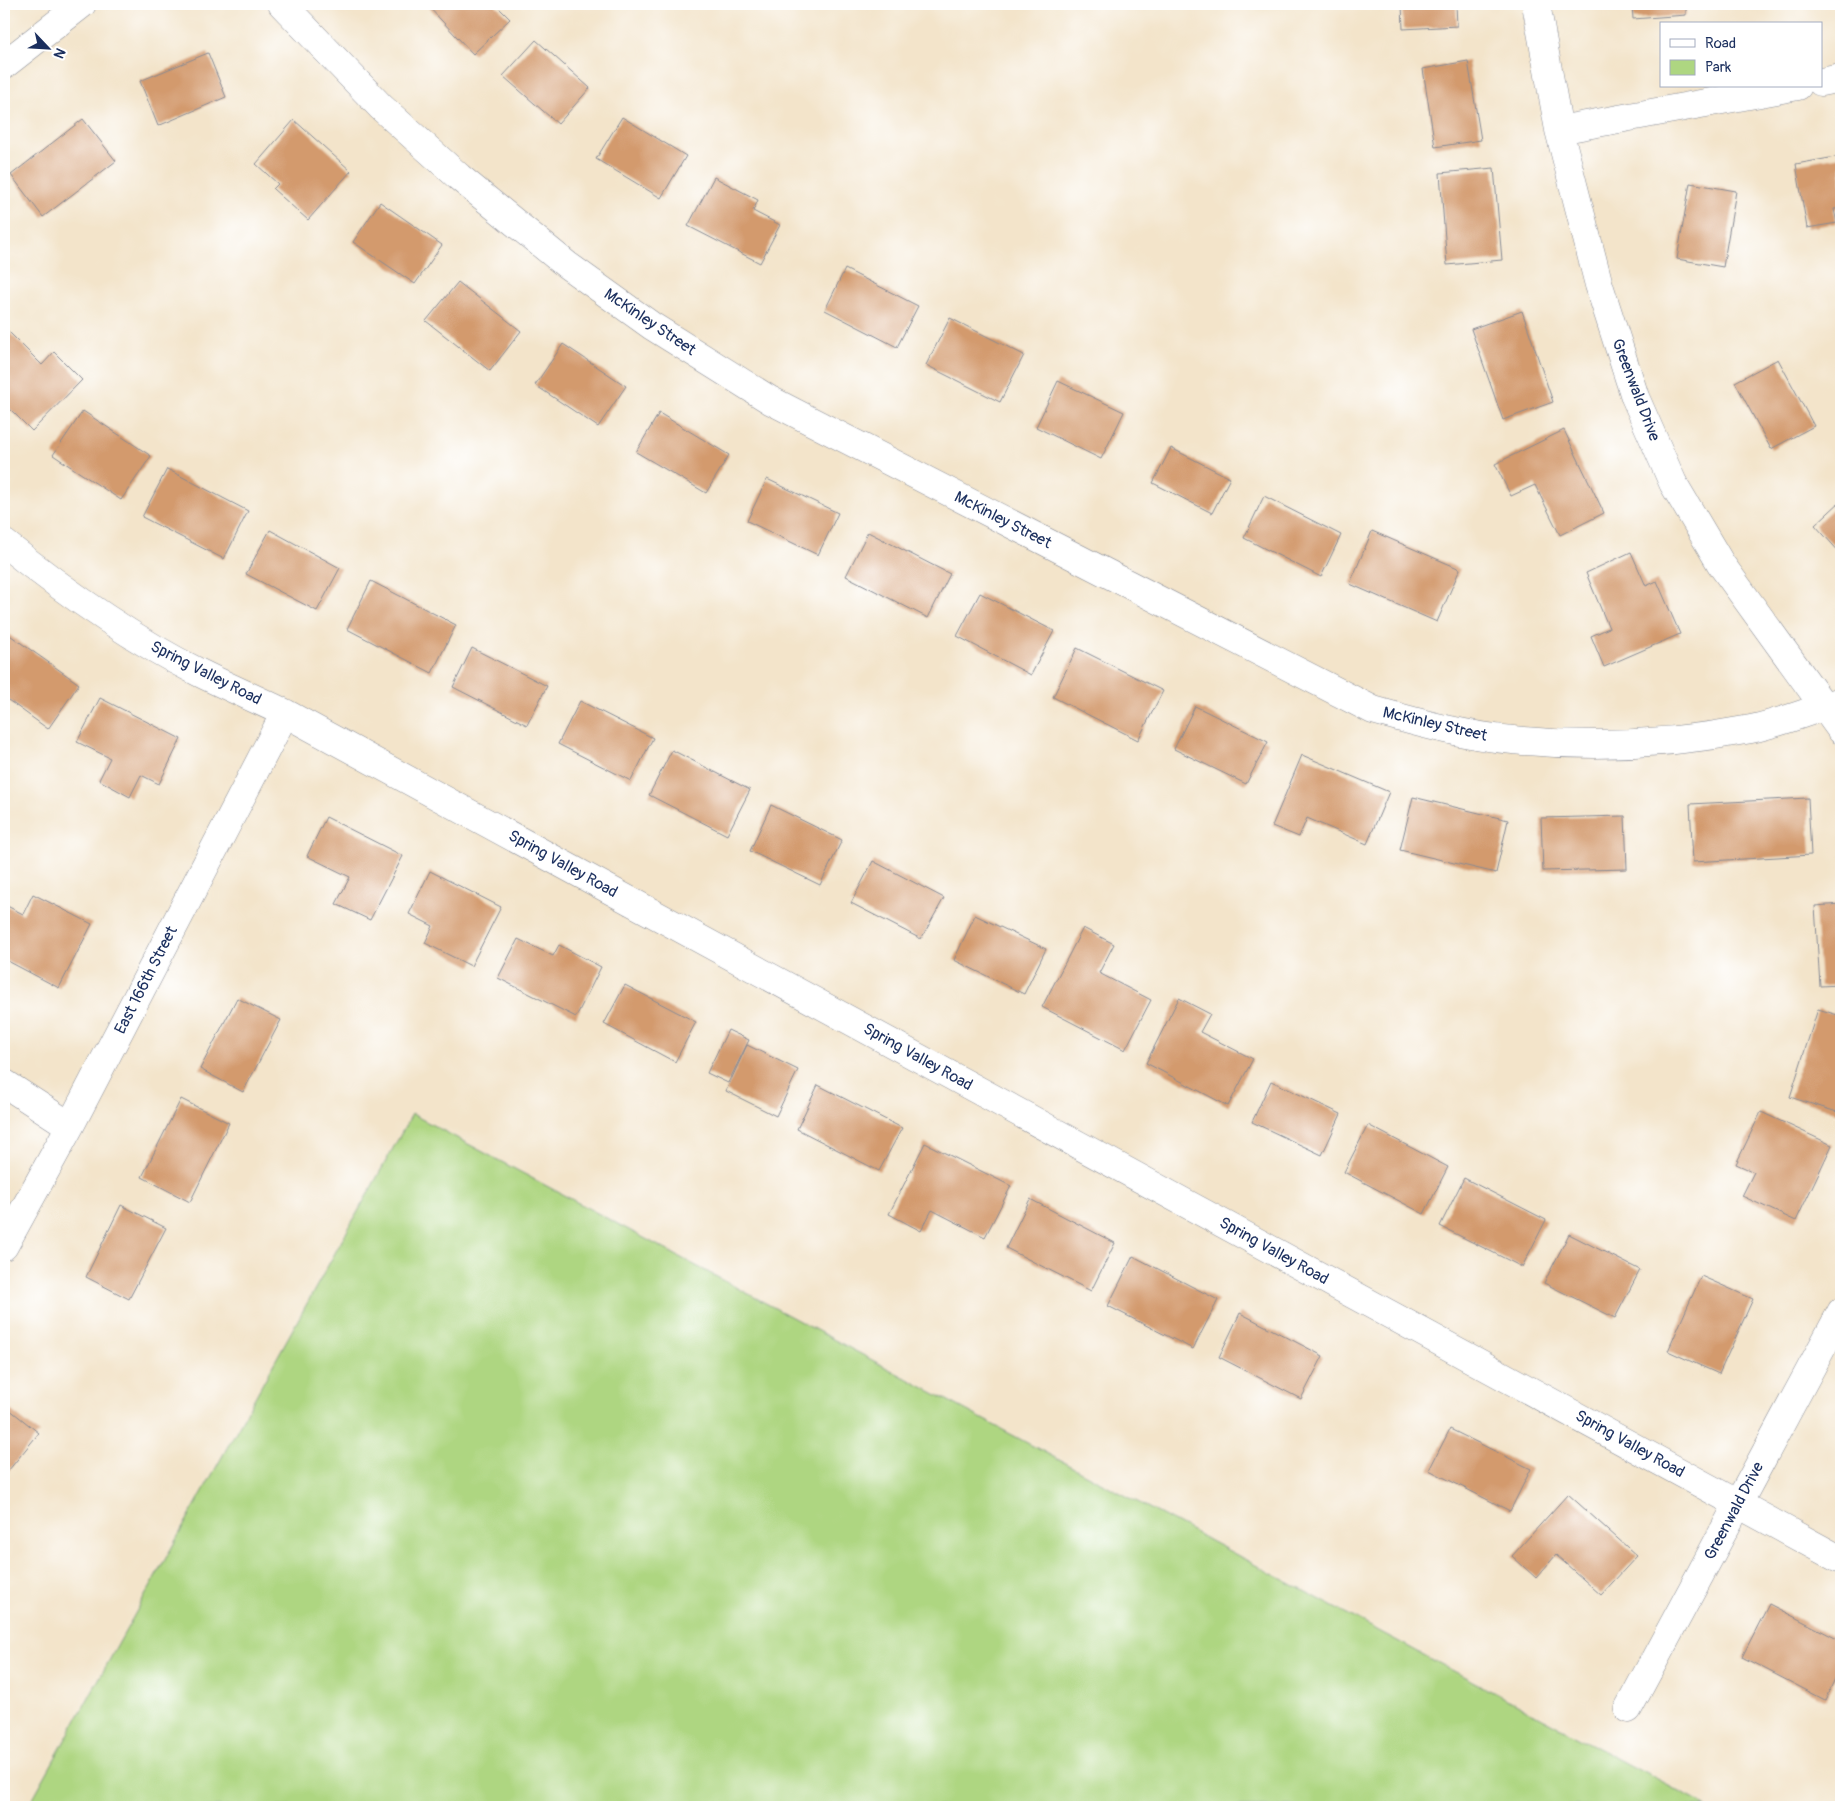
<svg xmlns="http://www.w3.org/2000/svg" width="1845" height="1811" viewBox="0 0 1845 1811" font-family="Pangolin,sans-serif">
<rect width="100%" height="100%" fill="#fff"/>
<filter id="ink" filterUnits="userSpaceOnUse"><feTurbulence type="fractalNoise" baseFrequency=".02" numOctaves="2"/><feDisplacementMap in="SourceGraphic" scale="10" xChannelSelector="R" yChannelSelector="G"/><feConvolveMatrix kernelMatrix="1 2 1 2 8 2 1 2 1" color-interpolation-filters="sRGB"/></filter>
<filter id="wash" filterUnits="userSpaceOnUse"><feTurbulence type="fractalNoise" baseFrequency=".0096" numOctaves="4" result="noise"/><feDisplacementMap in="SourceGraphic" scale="20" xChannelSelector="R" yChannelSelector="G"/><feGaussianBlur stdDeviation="1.12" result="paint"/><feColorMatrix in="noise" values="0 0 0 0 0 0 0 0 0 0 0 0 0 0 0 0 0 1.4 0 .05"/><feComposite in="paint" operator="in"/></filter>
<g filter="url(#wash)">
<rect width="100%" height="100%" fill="#f3e4ca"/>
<path fill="#aed681" stroke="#648270" d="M412,1114L1708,1807H28Z"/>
<g id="blocks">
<path fill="#d39a6d" d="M426,4H495L510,19L473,54Z
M1402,4H1456L1457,26L1403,29Z
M1632,4H1686V15L1633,19Z
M536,40L590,88L558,124L503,76Z
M208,53L226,97L158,126L140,81Z
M1468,61L1481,140L1435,147L1423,69Z
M622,117L686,156L661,198L596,159Z
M83,119L116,161L43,217L11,175Z
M294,120L351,171L308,220L273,189L278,184L256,164Z
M1841,156V208L1834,209L1837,223L1807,228L1796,164Z
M1494,168L1502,260L1447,265L1440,173Z
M714,177L758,200L753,211L780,225L760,263L688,226Z
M1690,183L1736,191L1723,267L1677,259Z
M380,202L442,245L415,284L353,242Z
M845,269L918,306L897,347L825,310Z
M458,282L521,331L490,371L426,321Z
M1522,311L1553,402L1503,420L1471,329Z
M950,318L1024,355L1000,402L926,365Z
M4,327L42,365L54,352L82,380L32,431L4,403Z
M563,344L626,386L598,427L535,385Z
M1778,359L1814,426L1771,449L1735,382Z
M1058,381L1124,412L1101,459L1036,427Z
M83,411L151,456L121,500L53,455Z
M659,413L729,455L706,493L636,452Z
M1564,430L1604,513L1560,535L1535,485L1511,496L1495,464Z
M1171,448L1230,478L1212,513L1153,483Z
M167,469L248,511L224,559L142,517Z
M767,479L838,513L818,555L747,521Z
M1264,496L1341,535L1321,577L1244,538Z
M1841,501V554L1815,525Z
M270,530L340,568L317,611L246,574Z
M1372,531L1460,569L1437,622L1350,584Z
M868,532L950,574L928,618L846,576Z
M1631,552L1646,586L1657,581L1680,634L1604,667L1591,636L1609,628L1586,573Z
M371,581L456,625L432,673L347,629Z
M980,593L1054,631L1031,675L957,636Z
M4,631L79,684L48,729L4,697Z
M472,648L547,686L527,725L453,687Z
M1077,648L1163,691L1138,740L1053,697Z
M100,698L181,739L159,784L141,775L130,797L99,780L110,758L77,742Z
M580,701L653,738L631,781L558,744Z
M1195,706L1268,742L1246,784L1174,749Z
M672,750L750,790L727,835L649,795Z
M1302,755L1389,792L1367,844L1307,818L1299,837L1272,826Z
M1413,797L1508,820L1496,873L1400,850Z
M1808,798L1811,855L1693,862L1690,804Z
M771,805L842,840L820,885L750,851Z
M1625,816L1627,869L1543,871L1541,818Z
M326,817L403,856L370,920L336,904L350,877L307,856Z
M873,861L944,898L921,939L851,903Z
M430,871L501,907L471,966L425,943L433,926L409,914Z
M33,894L92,924L59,988L4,959V907L5,905L23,914Z
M1841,904V985L1820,986L1815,906Z
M975,915L1046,949L1024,994L954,960Z
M1083,928L1114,944L1099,973L1151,1000L1125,1050L1042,1007Z
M518,939L553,956L559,945L601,967L576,1017L498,978Z
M625,985L696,1022L675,1062L604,1024Z
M237,998L281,1020L243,1092L200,1069Z
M1179,998L1210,1014L1200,1032L1253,1059L1228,1106L1146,1063Z
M1818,1009L1841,1016L1840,1113L1790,1097Z
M728,1030L749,1040L728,1083L707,1073Z
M747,1045L798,1070L776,1116L726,1091Z
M1271,1081L1341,1114L1322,1155L1252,1122Z
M818,1085L902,1128L879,1171L797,1129Z
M181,1099L229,1123L190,1202L142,1177Z
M1761,1112L1832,1145L1796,1221L1742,1196L1754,1172L1736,1164Z
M1368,1125L1448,1167L1424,1214L1344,1172Z
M925,1143L1011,1186L985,1237L932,1210L921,1231L889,1214Z
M1464,1178L1546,1220L1522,1267L1440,1226Z
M1030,1199L1115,1243L1091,1291L1006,1248Z
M121,1205L166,1228L129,1299L86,1277Z
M1569,1234L1640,1270L1615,1318L1544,1283Z
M1133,1256L1218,1300L1193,1349L1108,1306Z
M1701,1276L1753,1299L1719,1374L1668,1351Z
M1240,1313L1323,1356L1301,1399L1219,1357Z
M4,1405L39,1433L4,1476Z
M1450,1429L1531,1469L1510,1511L1429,1470Z
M1568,1494L1637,1556L1601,1595L1556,1555L1536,1578L1512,1556Z
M1769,1604L1841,1641V1666L1825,1700L1742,1657Z"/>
</g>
</g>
<g filter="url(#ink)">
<use href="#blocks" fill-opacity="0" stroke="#878a94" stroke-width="1"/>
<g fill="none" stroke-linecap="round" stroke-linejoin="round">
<g stroke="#878a94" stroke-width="29">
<path id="street" d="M282,4L381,107L459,177L567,265L652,326L770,400L1373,710C1419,723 1466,736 1513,740C1593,748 1673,744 1751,729C1781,723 1812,710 1841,701
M1536,4L1559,130L1599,285L1635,397L1673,483L1721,564L1841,730
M4,65L82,4
M1821,82L1841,78
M1559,130L1798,86
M4,543C64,591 128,637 198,672C226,686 256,699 285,713L1841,1560
M4,1083L70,1126
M4,1246L70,1126L285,713
M1628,1709L1841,1312"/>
</g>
<use href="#street" stroke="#fff" stroke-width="28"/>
</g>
</g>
<g text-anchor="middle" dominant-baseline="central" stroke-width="4.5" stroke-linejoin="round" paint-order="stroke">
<g font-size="16" fill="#1b2f5e" stroke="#fff">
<text transform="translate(650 322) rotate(34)">McKinley Street</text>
<text transform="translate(1636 390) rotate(69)">Greenwald Drive</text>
<text transform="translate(1003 520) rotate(27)">McKinley Street</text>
<text transform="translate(206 673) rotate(27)">Spring Valley Road</text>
<text transform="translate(1435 724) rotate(13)">McKinley Street</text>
<text transform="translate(563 864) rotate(29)">Spring Valley Road</text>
<text transform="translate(146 980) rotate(-63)">East 166th Street</text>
<text transform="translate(918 1057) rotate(29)">Spring Valley Road</text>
<text transform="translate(1274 1251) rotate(29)">Spring Valley Road</text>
<text transform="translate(1630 1444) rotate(29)">Spring Valley Road</text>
<text transform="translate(1734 1511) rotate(-62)">Greenwald Drive</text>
</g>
</g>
<rect width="1845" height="1811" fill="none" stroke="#fff" stroke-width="20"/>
<rect x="1660" y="22" width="162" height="65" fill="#ffffff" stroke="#a4acbf"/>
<rect x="1670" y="39" width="25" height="8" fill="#ffffff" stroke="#a4acbf"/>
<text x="1705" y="48" font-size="15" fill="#1b2f5e">Road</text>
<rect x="1670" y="60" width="25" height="15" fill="#aed681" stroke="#a4acbf"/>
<text x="1705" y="72" font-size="15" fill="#1b2f5e">Park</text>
<g transform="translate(48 48) rotate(115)" stroke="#ffffff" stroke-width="4" paint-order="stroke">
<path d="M0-4L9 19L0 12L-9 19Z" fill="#1b2f5e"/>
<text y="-8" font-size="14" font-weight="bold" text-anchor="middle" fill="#1b2f5e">N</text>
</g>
</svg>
